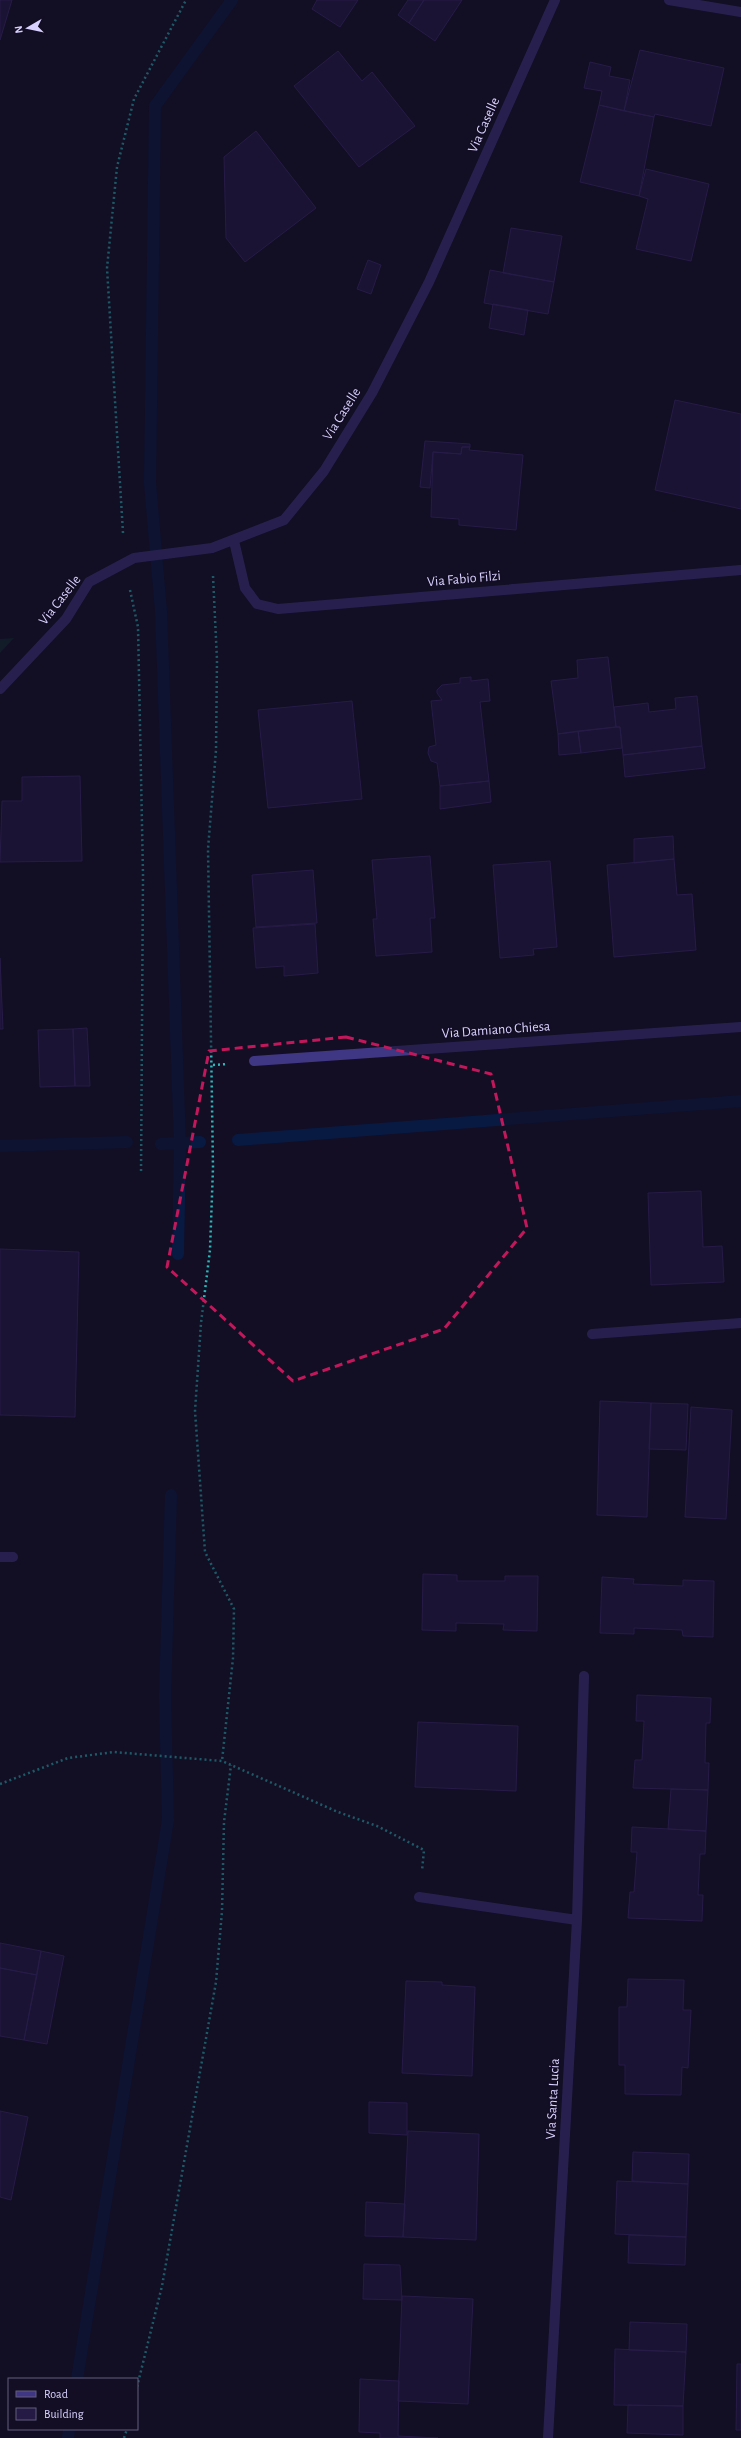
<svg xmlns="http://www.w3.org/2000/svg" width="741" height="2438" viewBox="0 0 741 2438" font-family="'Alegreya Sans',sans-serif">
<rect width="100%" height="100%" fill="#130e24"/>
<path fill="#112d2e" d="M14,638L0,653V639Z"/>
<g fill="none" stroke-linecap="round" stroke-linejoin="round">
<path stroke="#081a42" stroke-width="12" d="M238,1140L741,1101
M161,1144L200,1142
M0,1146L127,1142
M178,1254L180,1143L161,611L150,483L155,106L232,0
M77,2379L168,1820L165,1696L171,1495
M68,2438L69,2429"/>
</g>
<path fill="#251945" stroke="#3e2b72" d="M0,0H12L0,40Z
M317,0H358L340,27L312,9Z
M408,0H424L409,23L398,15Z
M424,0H462L435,41L409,23Z
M640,50L724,68L711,126L655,114L654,117L624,111Z
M338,51L362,81L372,72L415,126L359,167L294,86Z
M590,62L611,67L609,76L630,80L624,111L599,105L602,91L584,88Z
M599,105L654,117L639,196L580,182Z
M256,131L316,208L245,262L226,238L224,157Z
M646,169L709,184L691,261L636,249L648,199L639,196Z
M511,228L562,236L554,282L503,273Z
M368,260L381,265L371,294L357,289Z
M490,270L554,282L548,314L484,303Z
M493,304L528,310L524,335L489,328Z
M675,400L741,414V509L655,490Z
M425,441L470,444V447H462L461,454L433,452L430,488L420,487Z
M462,447H470L469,450L523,455L516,530L459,525V519L431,517L433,452L461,454Z
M608,657L616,727L558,734L551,681L578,678L577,660Z
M471,677V681L488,679L490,701L480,702L489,781L440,786L437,763L431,761L428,753L429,747L436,745L431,701L442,700L437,693V690L442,685L460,683V678Z
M697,696L702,746L623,755L620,727H616L614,707L648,703L649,712L676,709L675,698Z
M352,701L362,799L268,808L258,710Z
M616,727H620L622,748L581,753L578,731Z
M578,731L581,753L559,755L558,734Z
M702,746L705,768L625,777L623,755Z
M80,776L82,861L0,862L2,801H22V777Z
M489,781L491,802L440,809V786Z
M673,836L674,859L634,863V839Z
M430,856L435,918H430L432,952L376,956L373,919H377L372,860Z
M674,859L677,895L692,894L696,950L614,957L607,865Z
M550,861L557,947L533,949L534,955L500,958L493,865Z
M313,870L317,923L256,927L252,875Z
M315,924L318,973L284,976V966L256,968L253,928Z
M0,958L3,1029H0Z
M87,1028L90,1086H75L73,1029Z
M73,1029L75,1086L40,1087L38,1030Z
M701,1191L703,1247L722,1246L724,1282L651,1285L648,1193Z
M0,1249L79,1252L75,1417L0,1415Z
M600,1401L651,1403L647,1517L597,1515Z
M651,1403L688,1404L686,1450L649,1449Z
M691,1407L732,1410L726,1519L685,1517Z
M423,1574L457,1575V1581H505V1576H538L537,1631L503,1630L504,1624L456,1623V1631L422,1630Z
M602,1577L634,1579L633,1584L683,1586V1580L714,1581L713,1637L683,1636L682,1630L634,1628V1634L600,1633Z
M637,1695L711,1698L710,1723H706L705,1763H709L708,1790L633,1788L635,1760H642L644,1721H636Z
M418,1722L518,1726L516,1791L415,1787Z
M671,1789L708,1790L706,1831L668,1829Z
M632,1827L706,1831L705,1854H700L698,1895H703L702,1921L628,1918L630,1892H634L637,1852H631Z
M0,1943L41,1951L37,1975L0,1968Z
M41,1951L64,1956L47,2044L24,2040Z
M0,1968L37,1975L24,2040L0,2036Z
M628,1979L684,1980L683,2010H691L688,2068L682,2067L681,2095L625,2094V2065H619V2007H627Z
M406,1981L442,1982V1985L475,1987L472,2076L402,2073Z
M369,2102L407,2103V2135L369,2133Z
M0,2111L28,2117L11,2200L0,2197Z
M408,2131L479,2134L476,2240L403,2237Z
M633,2152L689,2154L688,2184L632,2181Z
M617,2181L688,2184L686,2237L615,2234Z
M366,2202L405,2204L403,2237L365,2236Z
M629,2235L686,2237L685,2265L628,2263Z
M364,2264L400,2265L402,2300L363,2299Z
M402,2296L473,2299L468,2404L398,2401Z
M630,2322L687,2324L686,2352L629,2350Z
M615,2349L686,2352L683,2406L614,2405Z
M737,2364H741V2430H736Z
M360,2379L399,2381L398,2436L438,2438H380V2433L359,2432Z
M628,2405L683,2406V2435L627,2433Z"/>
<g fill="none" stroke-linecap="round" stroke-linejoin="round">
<path stroke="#2cb7b8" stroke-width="2.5" stroke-dasharray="2 3" stroke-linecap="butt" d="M123,533L107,268L117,167L134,99L186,0
M213,576L217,660L216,750L208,849L213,1168L210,1250L201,1323L195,1411L205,1552L234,1609L233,1658L222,1761
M130,590L138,627L143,875L141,1174
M213,1065L228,1064
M0,1784L68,1758L114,1752L222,1761L338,1812L377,1826L424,1850L422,1871
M137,2387L162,2286L216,1982L222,1911L224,1822L231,1765
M124,2438L127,2429"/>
<path stroke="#403784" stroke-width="10" d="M669,0L741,12
M234,541L245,588L257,604L278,609L741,570
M0,689L66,619L89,582L134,558L212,548L284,520L324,471L372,393L429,282L555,0
M254,1061L741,1027
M592,1334L741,1323
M0,1557H13
M419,1897L577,1920L548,2438
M577,1920L584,1676"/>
</g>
<path d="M0 0H741V2438H0ZM346,1037L491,1074L527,1228L444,1329L293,1381L167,1267L209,1051Z" fill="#130e24" fill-opacity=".55" fill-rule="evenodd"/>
<path fill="none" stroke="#c2185b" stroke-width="3" stroke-dasharray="8 5" stroke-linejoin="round" d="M346,1037L491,1074L527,1228L444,1329L293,1381L167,1267L209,1051Z"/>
<g text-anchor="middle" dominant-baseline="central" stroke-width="3" stroke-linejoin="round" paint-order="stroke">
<g font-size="14" fill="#d9d1ff" stroke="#130e24">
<text transform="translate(484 125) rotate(-66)">Via Caselle</text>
<text transform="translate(342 414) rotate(-58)">Via Caselle</text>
<text transform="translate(464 579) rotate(-5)">Via Fabio Filzi</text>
<text transform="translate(60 600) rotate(-52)">Via Caselle</text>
<text transform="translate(496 1030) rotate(-4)">Via Damiano Chiesa</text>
<text transform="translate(553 2099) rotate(-87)">Via Santa Lucia</text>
</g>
</g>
<rect x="8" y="2378" width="130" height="52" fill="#130e24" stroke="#625c7c"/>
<rect x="16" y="2391" width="20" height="6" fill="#403784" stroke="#625c7c"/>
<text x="44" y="2398" font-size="12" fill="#d9d1ff">Road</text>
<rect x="16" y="2408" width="20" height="12" fill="#251945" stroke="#625c7c"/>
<text x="44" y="2418" font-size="12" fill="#d9d1ff">Building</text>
<g transform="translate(28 28) rotate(261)" stroke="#130e24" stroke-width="3" paint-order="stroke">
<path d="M0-3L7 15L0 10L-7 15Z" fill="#d9d1ff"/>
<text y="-6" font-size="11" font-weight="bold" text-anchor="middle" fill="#d9d1ff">N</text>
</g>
</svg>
